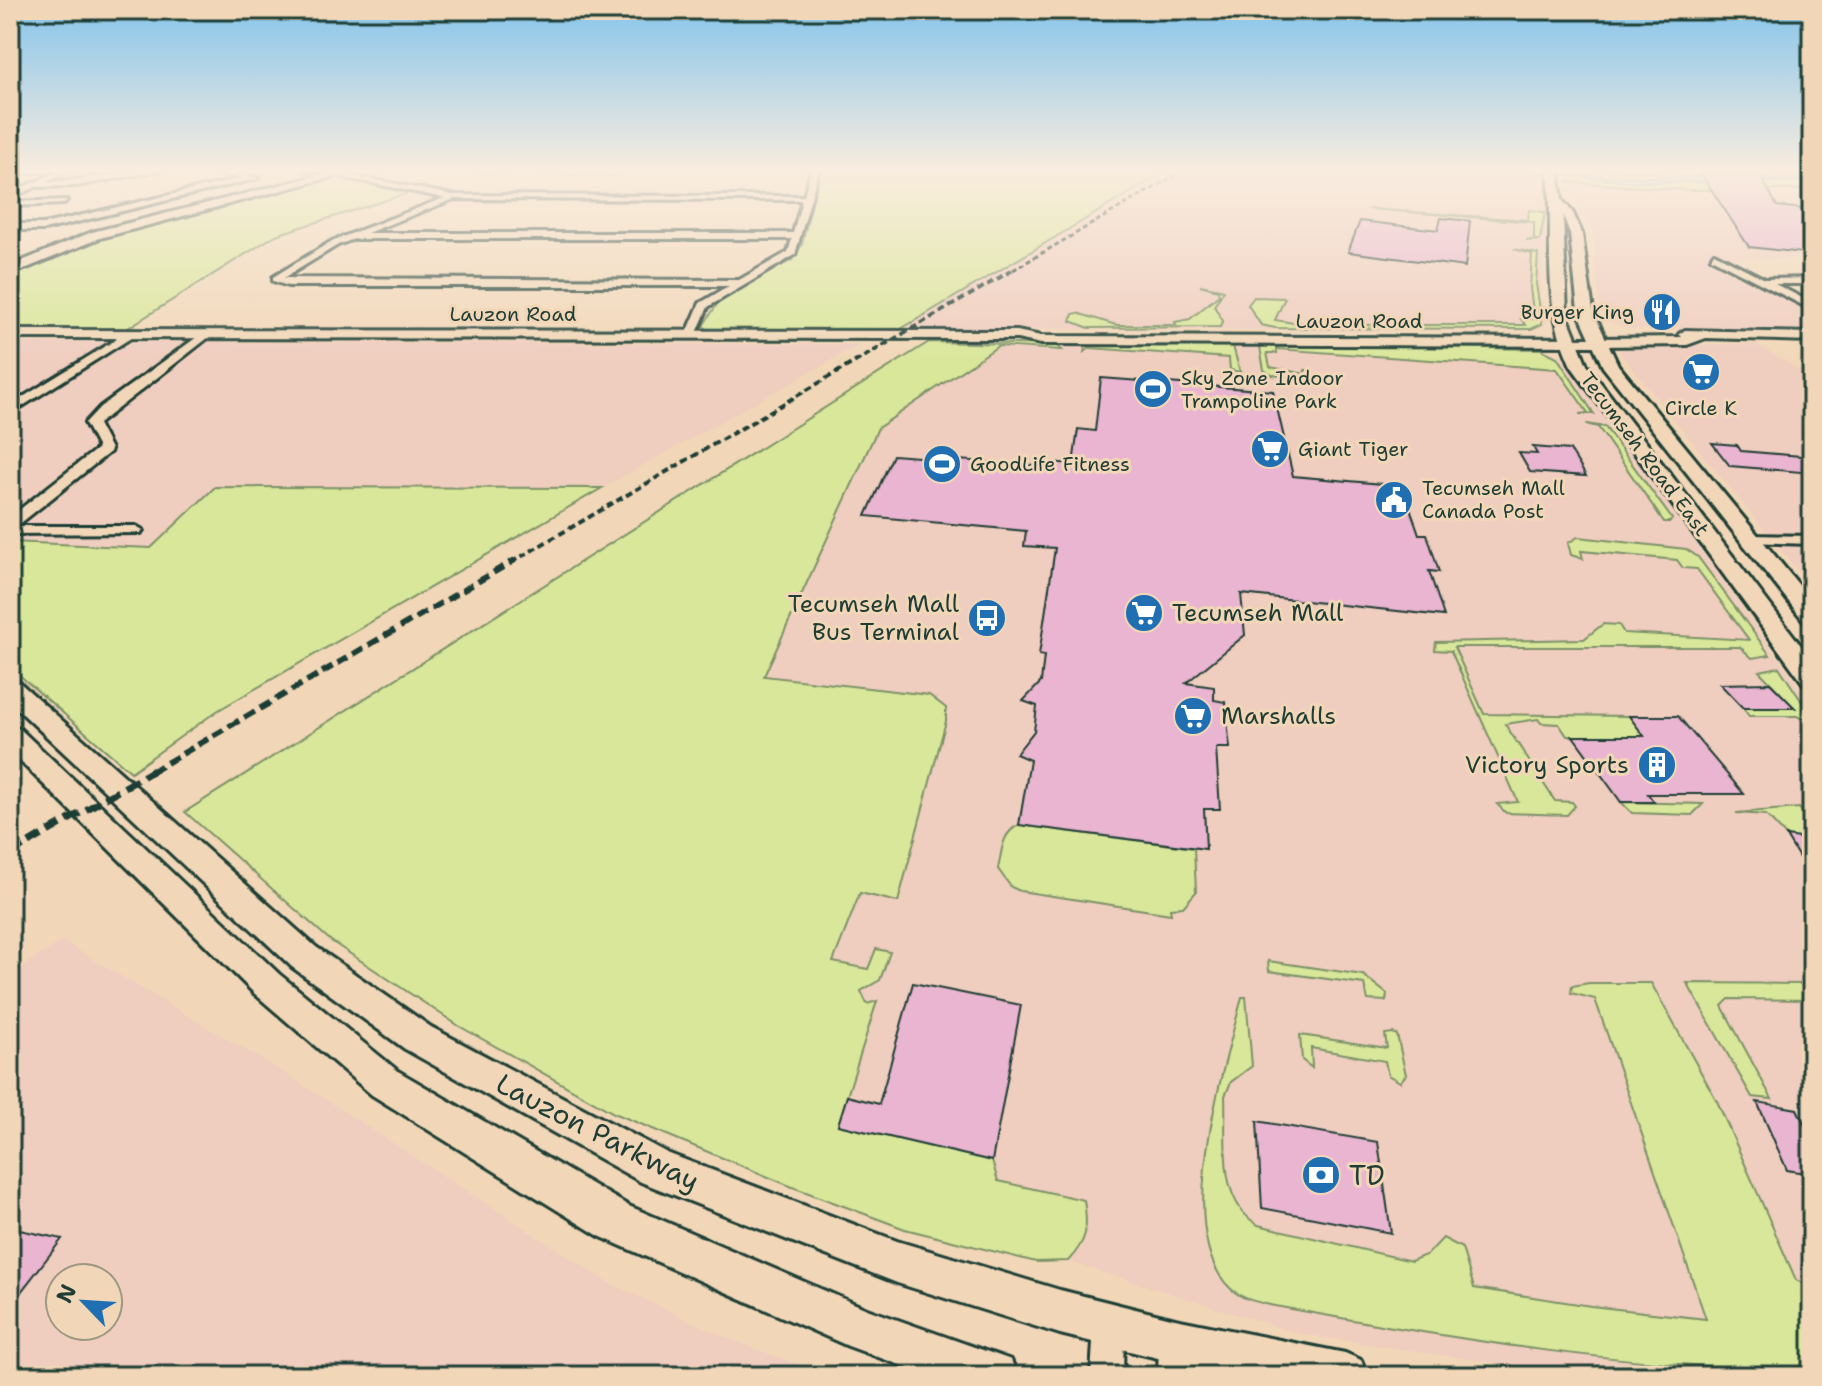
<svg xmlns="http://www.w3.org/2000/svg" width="1822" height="1386" viewBox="0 0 1822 1386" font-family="'Shantell Sans',sans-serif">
<rect width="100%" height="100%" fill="#f1d7b8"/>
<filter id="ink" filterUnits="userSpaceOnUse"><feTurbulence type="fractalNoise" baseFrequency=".0125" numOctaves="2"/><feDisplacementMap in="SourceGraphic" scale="16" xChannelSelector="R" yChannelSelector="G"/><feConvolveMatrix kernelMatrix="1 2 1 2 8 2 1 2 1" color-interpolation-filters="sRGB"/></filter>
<g filter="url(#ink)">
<path fill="#efcdbf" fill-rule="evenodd" d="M815,169H1497L1540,175L1543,176L1548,205L1540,294L1547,323L1541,328L1525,331L1041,329L899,330L893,335H691L704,305L792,253Z
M1569,182L1689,190H1812V259L1720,258L1812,311V331L1627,329L1601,319L1592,228L1580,215Z
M10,342H160L860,344L602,488L215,487L151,548L10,542Z
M1052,344L1527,345L1562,356L1812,705V1376L1563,1373L1300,1334L1068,1261L1083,1246L1084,1200L997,1181L992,1161L838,1125L876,1001L867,1004L861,990L868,969L833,962L860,893L897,902L764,676L878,428L999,346L1061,351V347Z
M1756,344L1812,378V588L1620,353L1624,347L1641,345Z
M62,941L284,1073L609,1283L724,1337L829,1376H10V975ZM60,1278H108V1326H60Z"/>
<path fill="#d9e79a" stroke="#7c9267" stroke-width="2" d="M820,169H1170L899,330L711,331L703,326L722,297L792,260L802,245Z
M1567,169L1654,172L1812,169V190H1689L1569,182Z
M333,175L412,192L276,235L118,334H10V271L96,235Z
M1368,209L1528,220L1529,210L1545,212L1540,240L1526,241L1534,240V222Z
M1514,249L1538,254L1536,284L1542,324L1531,329L1275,328L1261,325L1248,305L1254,297L1285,298L1275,320L1306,325H1526L1521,319H1534L1530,288L1532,254Z
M1200,285L1224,290L1214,306L1223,321L1220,327L1089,328L1071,321L1073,314L1077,313L1116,325H1176L1175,322L1190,319L1219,295L1218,290Z
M929,342L1057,345L1062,350L998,346L878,428L764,676L929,695L946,708V721L898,902L860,893L833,962L868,969L876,949L890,952L880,980L861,991L867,1004L877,1001L838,1125L992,1161L998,1181L1084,1200C1088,1228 1088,1240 1068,1261L1036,1262L905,1229L790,1186L614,1113L459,1026L331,941L185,812Z
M1099,344L1233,346L1240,372L1230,370L1229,358L1090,348L1084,352L1085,347Z
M1269,344L1541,349L1557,357L1594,414H1579L1588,413L1557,369L1277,349V353H1267L1270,367L1305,374V370H1311L1313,379L1272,375L1264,370L1260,347Z
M1586,424L1605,427L1672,519L1670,522H1664L1598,427Z
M215,487L602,488L217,711L131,772L10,667V542L151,548Z
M1578,537L1686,549L1698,557L1770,655L1752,658L1740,647H1454L1484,714L1629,716L1644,736H1567L1559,724L1541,723L1538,719L1505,724L1555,801L1572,802L1575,806L1567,815L1506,813L1497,804L1518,802L1451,651L1435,650L1436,642L1584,639L1603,624L1619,625L1624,633L1749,640L1697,569L1683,568L1677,560L1581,551L1583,559L1571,555L1568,543Z
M1779,667L1812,717V725L1797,716H1749L1743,708L1794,707L1759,671Z
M1621,802L1703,804L1692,815L1632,813Z
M1799,808L1812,823V840L1786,836L1766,815L1736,813Z
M1019,825L1194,848L1196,892L1183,907L1170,908L1171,914L1020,891L1011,887L998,869C1002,852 1001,833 1019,825Z
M1268,961L1363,975L1387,994L1386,1001L1368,1000L1364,984L1269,971Z
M1589,983H1651L1717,1101L1796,1280L1812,1288V1369C1630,1369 1453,1339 1275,1306C1258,1302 1242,1300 1230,1288C1171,1231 1225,1066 1242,997H1246L1252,1066L1231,1082L1225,1096C1227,1139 1216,1200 1258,1225L1411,1261L1428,1254L1443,1238L1462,1248L1474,1288L1591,1306L1706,1319L1595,999L1571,993L1572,986Z
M1687,983L1812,984V1000L1729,999L1722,1006L1772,1099L1752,1097Z
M1393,1033L1397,1035L1406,1075L1400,1082L1388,1075L1385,1061L1311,1048L1312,1068L1302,1060L1300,1035L1387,1048L1385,1034Z"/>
<path fill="#90dcf0" stroke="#639ca5" stroke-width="2" d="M488,169H633L617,176L478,173Z
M1497,169L1623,177H1812V181L1636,182Z"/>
<path fill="#e9b5d0" stroke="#1f3d34" stroke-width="2" d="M1698,169H1757L1777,206L1812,210V254L1749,247Z
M1441,218L1470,221L1465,267L1348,252L1360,221L1438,230Z
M1101,378L1273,391L1293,476L1382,484L1384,490L1404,491L1419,534H1427L1439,572L1429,571L1444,616L1241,594L1245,635L1186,683L1214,687V700L1225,702L1230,748H1216L1220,809H1204L1206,849L1019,825L1030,760L1016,754L1034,731L1037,706L1023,701L1041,682L1044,656L1039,655L1055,548L1024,546L1026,531L866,516L893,455L1038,466V461L1073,464L1078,429L1095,431Z
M1712,443L1737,445L1741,451L1812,457V473L1730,466Z
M1533,447L1570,450L1586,476L1530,472L1519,453L1537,454Z
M1770,683L1795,708H1743L1720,684Z
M1629,716H1678L1744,794H1648L1654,802H1621L1573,736H1644Z
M1786,836L1812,840V879Z
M913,983L1021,1005L992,1161L838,1125L847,1096L879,1104Z
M1757,1102L1797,1109L1812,1140V1174L1787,1170Z
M1257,1121L1378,1142L1391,1233L1262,1208Z
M10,1228L62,1239L10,1306Z"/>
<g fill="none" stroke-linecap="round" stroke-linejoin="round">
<g stroke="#1f3d34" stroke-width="6">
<path id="minor" d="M64,169H74L46,182C87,181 126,169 166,169L76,186L36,187L10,198V193Z
M190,169H209L259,178L44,230H10V224H44L243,178Z
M303,169H319L453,195L804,196L811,169H819L795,255L708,307L696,335L691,338L686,335L700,303L729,286H288L273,281V277L332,241L444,198ZM454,199L802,200L793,233H367ZM354,239H792L788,252L739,280L284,278L338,245Z
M67,200L64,204L10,206V202Z
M1714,253L1765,279L1812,278V284H1775L1812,303V310L1711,258Z
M130,331L135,334L134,336L10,414V405Z
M204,332L213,334L98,424L111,449L110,452L17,526H136L143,530L141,533L10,534V517L98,448L85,423L100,407Z
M1749,535L1812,536V544L1744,542L1742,539Z
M1109,1310L1120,1314L1124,1325L1123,1376H1091L1094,1325L1098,1314Z
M1175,1326L1186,1331L1191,1342L1190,1376H1158L1159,1342L1164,1331Z"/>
</g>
<g stroke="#1f3d34" stroke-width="6">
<path id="tertiary" d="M10,169H83L10,174Z
M10,330L1017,331L1041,336L1598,338L1682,337L1679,334L1685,330L1812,333V341L1706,338L1687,345L1598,346L1041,344L1017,339L10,338Z"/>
</g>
<g stroke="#1f3d34" stroke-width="6">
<path id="secondary" d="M344,169H362L100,238L10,275V266L92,232Z
M1548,169H1558L1562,200L1573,213L1582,234L1593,311L1618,365L1812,601V623L1804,621L1603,367L1578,311L1570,234L1563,215L1567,315L1587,365L1812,660V685L1803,683L1571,366C1539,296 1555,242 1548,169Z
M10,680L19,682L316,947L431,1027L667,1153L897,1241L1060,1290L1175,1319L1345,1353L1361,1360L1368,1376H1231L1060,1334L897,1283L641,1182L405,1049L292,967L10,702Z
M10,726L20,729L279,974L398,1071L629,1206L867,1309L1011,1360L1018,1376H930L848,1346L599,1236L372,1095L255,994L10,751Z"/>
</g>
<use href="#minor" fill="#f1d7b8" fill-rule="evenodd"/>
<use href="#tertiary" fill="#f1d7b8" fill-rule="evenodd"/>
<use href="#secondary" fill="#f1d7b8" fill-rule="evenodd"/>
<path stroke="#1f3d34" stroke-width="3" stroke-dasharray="5 3" stroke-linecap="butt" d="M1013,270L1186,169"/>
<path stroke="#1f3d34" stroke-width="4" stroke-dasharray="7 4" stroke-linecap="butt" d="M512,562L1016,268"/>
<path stroke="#1f3d34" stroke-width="6" stroke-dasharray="12 6" stroke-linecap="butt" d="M151,772L515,560"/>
<path stroke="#1f3d34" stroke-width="7" stroke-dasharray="15 7" stroke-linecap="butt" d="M10,854L154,770"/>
</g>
</g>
<linearGradient id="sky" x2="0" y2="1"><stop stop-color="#85c4eb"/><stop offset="0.47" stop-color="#f9eddf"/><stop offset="1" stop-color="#f9eddf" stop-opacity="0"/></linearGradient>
<rect width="1822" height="363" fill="url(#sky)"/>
<defs>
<g id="restaurant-disc" transform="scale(2)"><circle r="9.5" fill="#1f6fb2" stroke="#f1d7b8"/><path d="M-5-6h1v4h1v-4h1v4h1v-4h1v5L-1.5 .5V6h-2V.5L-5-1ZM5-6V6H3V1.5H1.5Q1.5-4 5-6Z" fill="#fff"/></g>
<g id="supermarket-disc" transform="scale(2)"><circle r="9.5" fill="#1f6fb2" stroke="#f1d7b8"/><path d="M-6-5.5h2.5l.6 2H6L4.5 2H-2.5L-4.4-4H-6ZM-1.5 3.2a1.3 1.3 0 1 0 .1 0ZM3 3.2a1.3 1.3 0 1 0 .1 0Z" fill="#fff"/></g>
<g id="stadium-disc" transform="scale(2)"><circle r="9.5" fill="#1f6fb2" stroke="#f1d7b8"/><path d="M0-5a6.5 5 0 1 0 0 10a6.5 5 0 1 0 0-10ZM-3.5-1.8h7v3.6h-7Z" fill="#fff"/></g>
<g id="civic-disc" transform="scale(2)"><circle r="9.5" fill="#1f6fb2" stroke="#f1d7b8"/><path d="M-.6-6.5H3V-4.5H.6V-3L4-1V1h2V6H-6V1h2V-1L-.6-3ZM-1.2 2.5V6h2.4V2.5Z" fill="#fff"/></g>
<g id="bus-disc" transform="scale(2)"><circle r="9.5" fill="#1f6fb2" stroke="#f1d7b8"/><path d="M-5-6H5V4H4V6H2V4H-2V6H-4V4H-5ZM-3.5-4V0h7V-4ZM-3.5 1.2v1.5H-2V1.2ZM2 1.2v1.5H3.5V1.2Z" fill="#fff"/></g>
<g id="building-disc" transform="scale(2)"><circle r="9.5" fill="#1f6fb2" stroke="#f1d7b8"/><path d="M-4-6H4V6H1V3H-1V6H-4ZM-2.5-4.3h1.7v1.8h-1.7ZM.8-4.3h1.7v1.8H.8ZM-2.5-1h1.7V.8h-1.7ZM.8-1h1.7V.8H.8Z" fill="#fff"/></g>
<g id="bank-disc" transform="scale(2)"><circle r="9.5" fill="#1f6fb2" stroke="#f1d7b8"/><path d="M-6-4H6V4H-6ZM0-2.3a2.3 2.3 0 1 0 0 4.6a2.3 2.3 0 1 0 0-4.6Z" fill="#fff"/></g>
</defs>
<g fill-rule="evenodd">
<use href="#restaurant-disc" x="1662" y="312"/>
<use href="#supermarket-disc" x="1701" y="372"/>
<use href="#stadium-disc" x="1153" y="389"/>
<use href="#supermarket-disc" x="1270" y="449"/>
<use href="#stadium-disc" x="942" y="464"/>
<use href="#civic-disc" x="1394" y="500"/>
<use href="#supermarket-disc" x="1144" y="613"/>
<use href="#bus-disc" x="987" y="618"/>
<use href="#supermarket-disc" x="1193" y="716"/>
<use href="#building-disc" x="1657" y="765"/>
<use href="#bank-disc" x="1321" y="1175"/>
</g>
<g text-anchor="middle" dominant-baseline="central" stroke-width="6" stroke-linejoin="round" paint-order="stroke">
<g font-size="20" fill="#1f3d34" stroke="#f1d7b8" text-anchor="start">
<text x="1634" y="312" text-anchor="end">Burger King</text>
<text x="1181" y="378">Sky Zone Indoor<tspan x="1181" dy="23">Trampoline Park</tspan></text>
<text x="1701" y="408" text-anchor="middle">Circle K</text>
<text x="1298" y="449">Giant Tiger</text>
<text x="970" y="464">GoodLife Fitness</text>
<text x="1422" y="488">Tecumseh Mall<tspan x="1422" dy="23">Canada Post</tspan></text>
</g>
<g font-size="20" fill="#1f3d34" stroke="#f1d7b8">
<text x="513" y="314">Lauzon Road</text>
<text x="1359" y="321">Lauzon Road</text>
<text transform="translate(1645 454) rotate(53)">Tecumseh Road East</text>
</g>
<g font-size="24" fill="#1f3d34" stroke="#f1d7b8" text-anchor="end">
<text x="959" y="604">Tecumseh Mall<tspan x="959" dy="28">Bus Terminal</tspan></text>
<text x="1172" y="613" text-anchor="start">Tecumseh Mall</text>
<text x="1221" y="716" text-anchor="start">Marshalls</text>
<text x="1629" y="765">Victory Sports</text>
</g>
<g font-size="28" fill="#1f3d34" stroke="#f1d7b8">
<text transform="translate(598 1132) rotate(27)">Lauzon Parkway</text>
</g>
<g font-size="28" fill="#1f3d34" stroke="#f1d7b8" text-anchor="start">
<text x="1349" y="1175">TD</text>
</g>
</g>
<rect width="1822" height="1386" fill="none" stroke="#f1d7b8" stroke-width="40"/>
<rect x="20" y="20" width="1782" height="1346" fill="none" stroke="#1f3d34" stroke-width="3" filter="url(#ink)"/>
<g transform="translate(84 1302) rotate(295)"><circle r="38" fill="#f1d7b8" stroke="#9d9983" stroke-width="2"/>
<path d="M0-6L14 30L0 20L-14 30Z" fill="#1f6fb2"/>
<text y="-12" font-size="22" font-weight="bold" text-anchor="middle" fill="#1f3d34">N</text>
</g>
</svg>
